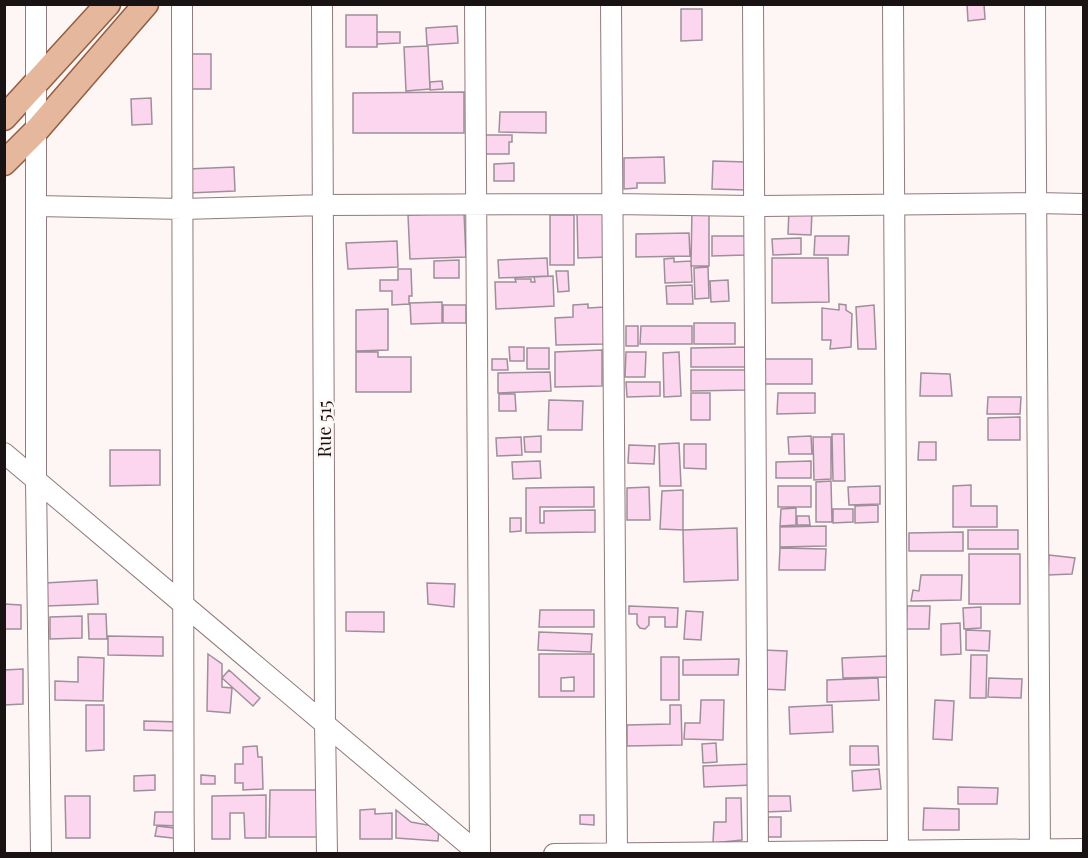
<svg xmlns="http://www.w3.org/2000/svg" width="1088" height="858" viewBox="0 0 1088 858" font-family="'Playfair Display',serif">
<rect width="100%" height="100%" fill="#fef5f5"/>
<path fill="#fcd5ef" stroke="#9f8f9a" stroke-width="1.5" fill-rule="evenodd" d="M967,4H984L985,19L968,21Z
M681,9H702V40L681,41Z
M346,15H377V47H346Z
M457,26L458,43L427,45L426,28Z
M377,32H400V43L377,44Z
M428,46L430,89L406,91L404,47Z
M190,54H211V89H190Z
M442,81L443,89L430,90V82Z
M464,92V133H353V93Z
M151,98L152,124L132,125L131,99Z
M500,112H546V133L499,132Z
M485,135H512V142H509V154H485Z
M664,157L665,183H637V188L624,189V158Z
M713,161L747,162V190L712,189Z
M514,163V181H494V164Z
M234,167L235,191L189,193L188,169Z
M692,209H709V266H691Z
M789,209L812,210L811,235L788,234Z
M607,211L608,257L578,258L577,212Z
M464,213L466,257L410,259L408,215Z
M550,215H574V265H550Z
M689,233L690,256L636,257V234Z
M712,236H746V255L712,256Z
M815,236H849L848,255H814Z
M801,238V254L773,255L772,239Z
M397,241L398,267L348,269L346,243Z
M547,258L548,276L499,278L498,260Z
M674,258V262L691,261L692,282L665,283L664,259Z
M772,258H828L829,302L772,303Z
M459,260V278H434V261Z
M708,267L709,298L695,299L694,268Z
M398,269H411L412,296H409V304L392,305V291H380V280H398Z
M556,271H568L569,291L558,292Z
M553,276L554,306L496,309L495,282H516L515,279H531V282H535L534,277Z
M728,280L729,301L711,302L710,281Z
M692,285L693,304H667L666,286Z
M442,302V323L411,324L410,303Z
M588,304V308L605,307V344L556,345L555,318L573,317V305Z
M839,304L846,305V310L852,314L851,347L830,349L831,340H822V308L839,310Z
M443,305H466V323H443Z
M874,305L876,349H858L856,307Z
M388,309V350L356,351V310Z
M694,323H735V344H694Z
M626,326H638V346H626Z
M641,326H692V344H640Z
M509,347H524V361H510Z
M747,347V367H691V348Z
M527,348H549V369H527Z
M602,350V386L555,387V352Z
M356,352H378V357H411V392H356Z
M626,352H646L645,377H625Z
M679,352L681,396L664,397L663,353Z
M492,359H507L508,370H492Z
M763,359H812V384H763Z
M691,370H747V390L691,391Z
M550,372L551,391L498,393V373Z
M921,373L950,374L952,396H920Z
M626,382H660V396L627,397Z
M691,393H710V420H691Z
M778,393H815V413L777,414Z
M499,394H515L516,411H499Z
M988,397H1021L1020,414H987Z
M549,400L583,401L582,430H548Z
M1020,417V440H988V418Z
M832,434H844L845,481H833Z
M541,436V452H525L524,437Z
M811,436L812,454H789L788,437Z
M521,437L522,455L497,456L496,438Z
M813,437H831V479L814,480Z
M919,442H936V460H918Z
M679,443L681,486H660L659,444Z
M684,444H706V469L684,468Z
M629,445L655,446L654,464L628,463Z
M110,450H160V485L110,486Z
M540,461L541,478L513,479L512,462Z
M811,461V478H776V462Z
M831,481L832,522H816V482Z
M971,485V506H997V527H953V486Z
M778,486H811V507H778Z
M880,486V504L849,505L848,487Z
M594,487V507H540V523H544V511L595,510V532L526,533V488Z
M649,487L650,520H627V488Z
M683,490V530L660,529L662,491Z
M878,505V522L855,523V506Z
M796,508V525L780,526L781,509Z
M833,509H853V522L833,523Z
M797,516H809L810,525H797Z
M510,518H521V531L510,532Z
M826,526V546L780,547V527Z
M737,528L738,580L684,582L683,530Z
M968,530H1018V549H968Z
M963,532V551H909V533Z
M780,548L826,549L825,570H779Z
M969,554H1020V604H969Z
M1049,555L1075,558L1072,574L1048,575Z
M921,575H962L961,600L911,601L913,590L919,591Z
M97,580L98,604L47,606L45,583Z
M427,583L455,584L454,607L428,604Z
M4,604L21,605V629H4Z
M629,606L678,608L677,627H665V617H649V625L645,629L640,628L637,624V614H629Z
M907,606H930L929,629H906Z
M981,607V628L964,629L963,608Z
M540,610H594V627H539Z
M686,611L703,612L701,640L684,639Z
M346,612H384V632L346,631Z
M88,614H106L107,639H89Z
M82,616V638L50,639V617Z
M960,623L961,654L941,655V624Z
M966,630L990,631L989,651L966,650Z
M539,632L592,634L591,652L538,650Z
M108,636L163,637V656L108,655Z
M763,650L787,651L785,690L762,689Z
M208,654L222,664V687L232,688L230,713L207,711Z
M539,654H594V697H539ZM574,677V691H561V678Z
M971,655H987L986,698H970Z
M888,656V677L843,678L842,658Z
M78,657L104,658L103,701L55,700V681L78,682Z
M661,657H679V700H661Z
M739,659L738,675H683V660Z
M23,669V704L4,705V670Z
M229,670L260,698L253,706L222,678Z
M878,678L879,700L827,702V680Z
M989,678L1022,679L1021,698L988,697Z
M701,700H724L723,740L684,739L685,723H700Z
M935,700L954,701L952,740L933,739Z
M86,705H104V750L86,751Z
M670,705H681L682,745L627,746V725L670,724Z
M832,705L833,732L790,734L789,707Z
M144,721L180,722V731L144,730Z
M716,743L717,762L703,763L702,744Z
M257,746L258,757H262L263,789L243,790V783H235V764H243V747Z
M850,746H878L879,765H850Z
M752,764V785L704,787L703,766Z
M879,769L881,789L853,791L852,771Z
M155,775V790L134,791V776Z
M201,775L215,776V784H201Z
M958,787L998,788L997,804H958Z
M270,790H318L317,837H269Z
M266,795V838H245L244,813H230V839H212V796Z
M65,796H90V838H66Z
M764,796H790L791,811L764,812Z
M726,798H741L742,840L713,843L714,822H726Z
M924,808L959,809V830H923Z
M375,809V814L392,813V839H360V810Z
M396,810L411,822L439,827L438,841L396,838Z
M155,812H180V826L154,825Z
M580,815H594V825L580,824Z
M768,817H781V837H768Z
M157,826L183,829L181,839L155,836Z"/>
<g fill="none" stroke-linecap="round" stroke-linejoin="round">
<g stroke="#8f7b7c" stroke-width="22">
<path id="minor" d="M36,4V480L41,854
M182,4C183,288 181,571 184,854
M322,4L325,723L327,854
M475,4L480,854
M611,4L617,854
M753,4L758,854
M893,4L898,854
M1035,4L1040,854
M37,206L182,209L323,205L613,204L753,206L1036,203L1084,204
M4,453L479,854
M554,854L1084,849"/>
</g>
<g stroke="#935e42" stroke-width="27">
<path id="major" d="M4,118L108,4
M4,163L36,131L146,4"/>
</g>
<use href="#minor" stroke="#fff" stroke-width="20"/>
<use href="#major" stroke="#e5b79d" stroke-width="24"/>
</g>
<g text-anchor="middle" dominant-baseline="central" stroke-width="4.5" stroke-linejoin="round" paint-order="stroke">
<g font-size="18" fill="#1a1313" stroke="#fef5f5">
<text transform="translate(324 429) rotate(-90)">Rue 515</text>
</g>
</g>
<rect width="1088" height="858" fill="none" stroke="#1a1313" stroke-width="12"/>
</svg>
